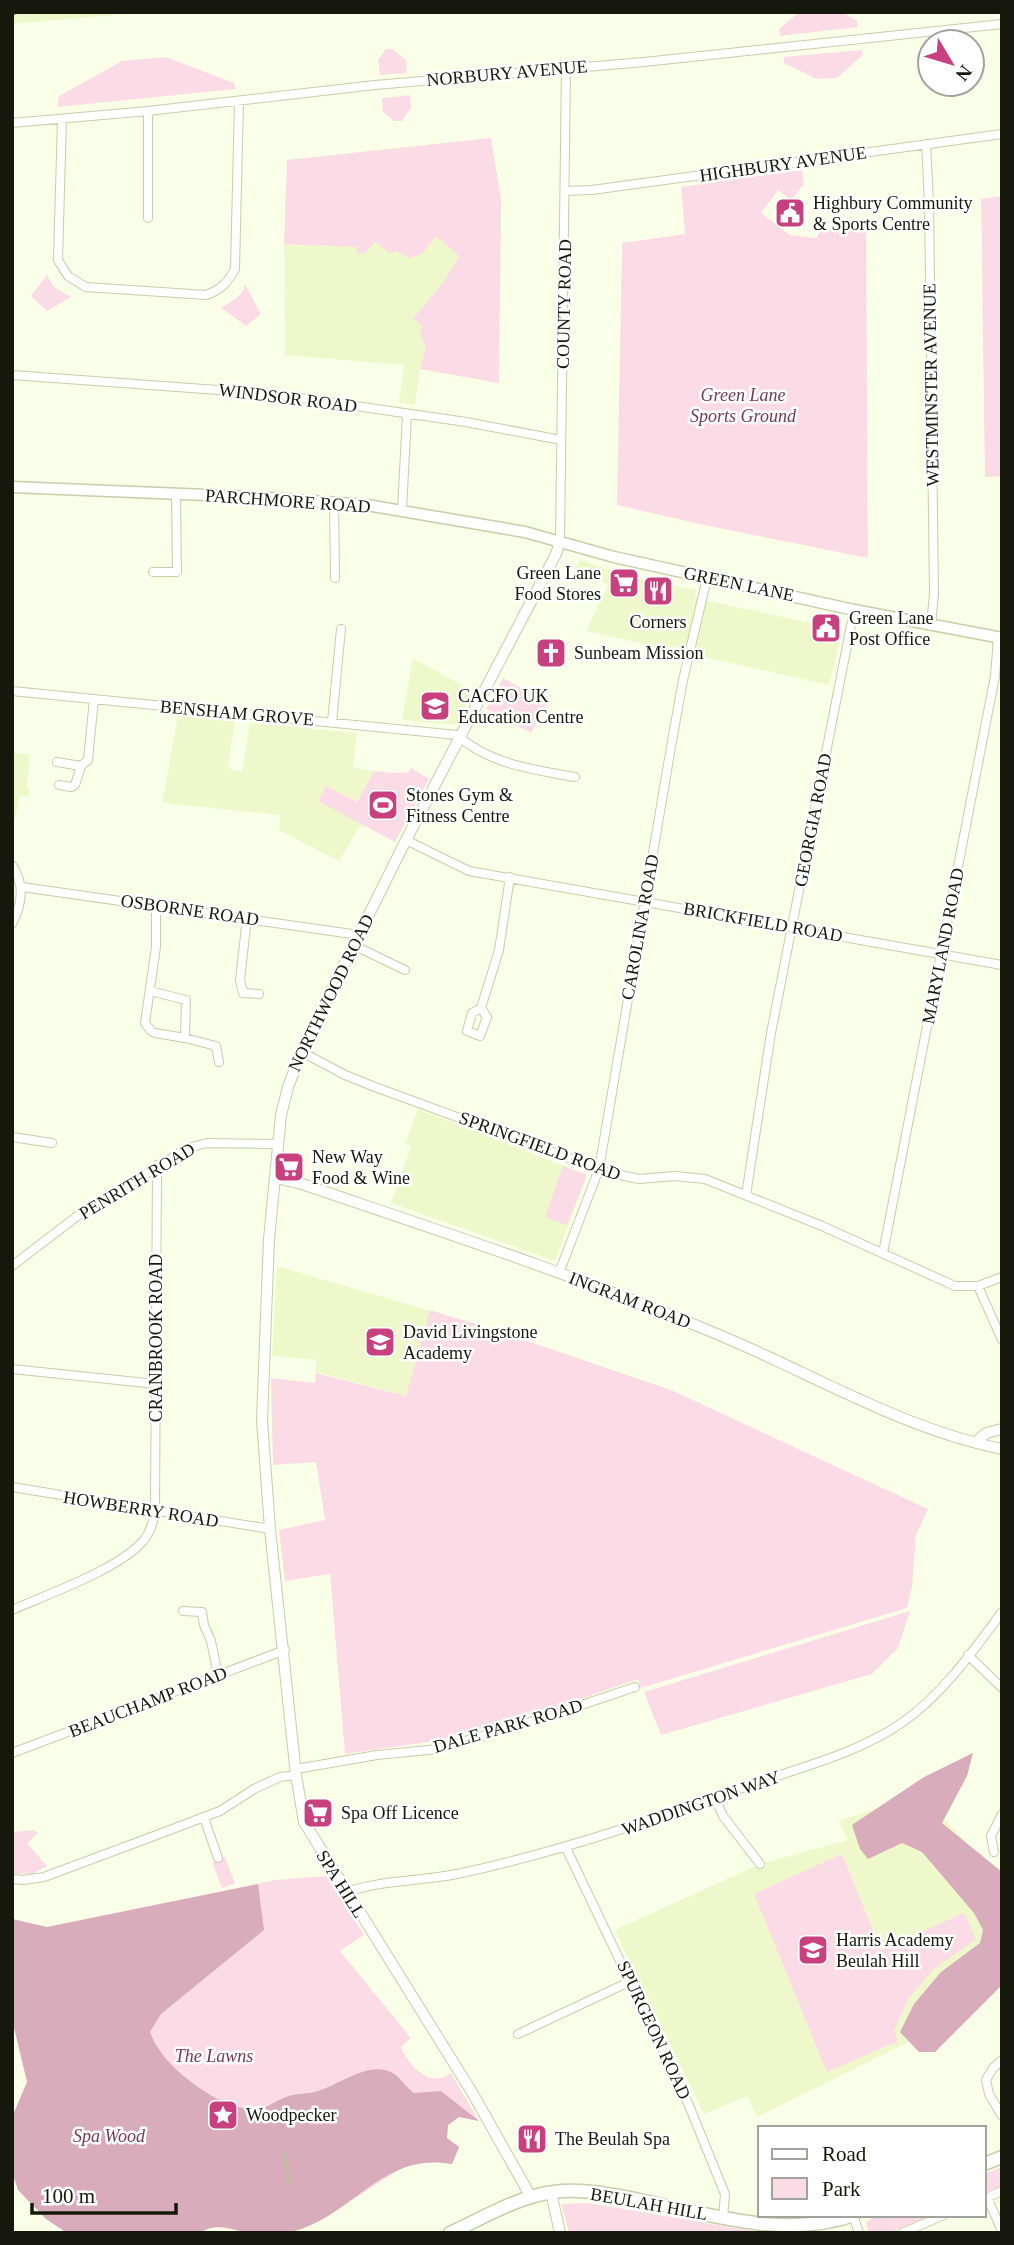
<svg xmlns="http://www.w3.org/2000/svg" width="1014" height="2245" viewBox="0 0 1014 2245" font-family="Georgia,serif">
<rect width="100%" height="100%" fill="#faffe8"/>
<path fill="#eff8cb" d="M12,12H152L12,24Z
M491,138L501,199L499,383L420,369L415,405L399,403L404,365L285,355L284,244L287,160Z
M580,560L625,575L696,590L695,598L842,630L829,685L586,631L608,585L575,568Z
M413,658L474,692L456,725L402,720Z
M178,716L235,721L228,766L233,770L242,771L250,723L357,733L353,768L374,771L357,802L318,801L366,826L358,829L339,861L279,830L280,815L162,803Z
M12,753L30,754L27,789L30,790L29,797L19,796L16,817L12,822Z
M418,1109L587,1175L555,1261L391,1203L411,1146L405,1144Z
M277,1266L489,1328L471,1413L316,1372V1360L272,1356Z
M922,1793L1002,1885V1970L941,2026L757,2117L747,2096L704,2114L615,1930L760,1864L848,1840L839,1821Z"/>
<path fill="#fbdce6" d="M799,12H842L857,21L858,27L780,36L779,29Z
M386,49H393L406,60L407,73L380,75L378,60Z
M862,50V56L837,78L817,79L784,63V57Z
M166,57L234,83L236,89L57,107L59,96L122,61Z
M410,95L411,108L402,121H394L383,112L382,98Z
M491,138L501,199L499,383L420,369L426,347L422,339L420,330L423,326L413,319L445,280L459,256L436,236L422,254L408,258L397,251L390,253L375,242L365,253L357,254V247L284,244L287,160Z
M802,170L804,184L791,200L778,190L761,213L790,235L816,238L822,229L866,228L868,558L704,525L617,505L622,243L685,234L681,187Z
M1002,196V476L985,477L981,199Z
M47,275L54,287L71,297L47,311L31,296Z
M245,284L261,314L246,326L221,308C231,302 244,295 245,284Z
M503,678L548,703L531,733L486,709Z
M411,768L429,779L395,842L318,801L326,786L357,802L374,771L395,773L409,772Z
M563,1166L587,1175L567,1225L545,1217Z
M430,1310L489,1328L671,1390L928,1509L916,1535L912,1587L907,1608L641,1688L638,1679L546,1711L435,1741L345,1754L330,1574L285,1581L279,1530L325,1520L316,1462L273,1465L271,1378L315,1383L316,1373L406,1396Z
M910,1611L898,1648L872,1674L661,1735L644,1692Z
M34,1830L38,1833L27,1843L47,1866L32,1874H12V1832Z
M842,1854L881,1950L964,1913L976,1939L933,1970L908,1999L894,2031L898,2041L827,2072L754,1894Z
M225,1857L235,1883L222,1888L212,1862Z
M326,1876L364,1935L340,1951L411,2038L401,2047C410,2067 430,2089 451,2073L479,2121L459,2117L448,2125L447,2138L459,2147L452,2164L429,2161L405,2166L324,2218L285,2233H252L182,2221L23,2066L12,2019V1919L47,1927L276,1880Z
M1002,2167V2186L984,2193V2174Z
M589,2203L764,2233L606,2231L569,2233L561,2204Z
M878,2215H932L890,2233H868L866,2222Z"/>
<path fill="#d9acbc" d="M973,1753L967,1776L942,1823L1002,1872V1985L935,2052H919L900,2032L914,2004L941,1972L980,1943L983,1930L974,1913L922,1852L902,1843L868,1859L860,1849L852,1825L924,1777Z
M258,1884L264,1930L161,2014L150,2032C161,2063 197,2089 225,2103C235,2107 247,2109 257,2111C267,2107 276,2101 286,2097C296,2093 308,2094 318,2091C338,2085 363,2065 385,2070C399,2073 403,2085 414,2093L441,2091L479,2121L459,2117L448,2125L447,2138L459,2147L452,2164C384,2152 357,2211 298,2230C282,2235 261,2234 245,2232C236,2230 227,2227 218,2227C211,2227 204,2231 197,2233H67L46,2219L18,2190L12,2172V2117L27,2082L12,2019V1919L47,1927Z"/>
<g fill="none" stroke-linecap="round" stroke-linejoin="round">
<path stroke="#b9c198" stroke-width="2.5" d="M284,2154L289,2182"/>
<g stroke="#c7ceaa" stroke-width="10">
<path id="minor" d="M62,119L58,260L68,276L86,287L206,295C221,290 228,282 235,269L239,101
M12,123L148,111L375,85L644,62L1002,24
M926,144L929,202L934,593L931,626
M565,191L592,190L1002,134
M148,218V111
M12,375L273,394L466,422L561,440
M334,501L335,578
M402,510L407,414
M560,542L566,67
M153,572H177L176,493
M12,691L457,735C489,764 534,770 575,777
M332,722L341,629
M57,762L81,766
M59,785L71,787L75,785L81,766L88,760L94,699
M406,840L469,871L1002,965
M12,865C25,884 22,905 12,924
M22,887L359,935
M156,906V947L145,1023L151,1031L155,1033L185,1038L216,1046L219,1062
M247,918L240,980L243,993L259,994
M353,945L405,970
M150,991L186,1000L185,1038
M481,1008L487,1017L480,1036L467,1031L472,1013L481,1008L499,950L510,877
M302,1052L345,1075L375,1087L607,1172L639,1179L675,1176L705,1179L822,1226L955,1286H978L1002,1277
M12,1137L52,1143
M746,1195L771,1033L854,610
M883,1253L995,676L998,638
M12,1266L80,1214L188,1148L207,1143L277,1144
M559,1273L599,1169L671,747L683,680L707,578
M978,1286L1002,1340
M12,1369L156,1384
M12,1487L270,1529
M12,1610C48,1594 120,1569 144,1540C151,1531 154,1520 155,1509L157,1165
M183,1611L202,1612L204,1625L211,1641L218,1675
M968,1655L1002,1688
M12,1753L285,1650
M296,1769L377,1755L438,1749L543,1718L635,1687
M715,1798L723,1816L760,1864
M204,1818L218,1858
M566,1848L688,2103L725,2194L723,2218
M994,1852L991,1836L1002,1814
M12,1879L23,1880L44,1877L154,1836L220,1811L254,1789L280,1777L296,1775
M347,1892C382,1880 421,1881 457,1874C560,1852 658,1818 756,1783C806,1766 860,1752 903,1722C943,1694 973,1651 1002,1612
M518,2034L631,1981
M1002,2060L993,2068L986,2080L989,2094L1002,2116
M987,2197L1002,2231
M984,2199L1002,2191
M853,2215L859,2233
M902,2233L944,2215"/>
</g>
<g stroke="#c7ceaa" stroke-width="12">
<path id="tertiary" d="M276,1178L302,1184C440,1231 578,1276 712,1332C808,1371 899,1428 1002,1449
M976,1442L986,1433L1002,1429
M551,2192L560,2233
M531,2197L473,2094L304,1822L296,1775L270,1529L262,1420L269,1239L281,1115L288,1087L305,1043L406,840L556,554L560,542"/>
</g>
<g stroke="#c7ceaa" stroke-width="13">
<path id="secondary" d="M12,487L256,497L367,505L525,532L614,557L854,610L1002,638"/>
</g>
<g stroke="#c7ceaa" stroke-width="15">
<path id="primary" d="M984,2164L1002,2157
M450,2233C483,2218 519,2196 554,2192C584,2188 615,2195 644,2201C712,2215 785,2239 854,2215"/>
</g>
<use href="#minor" stroke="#fff" stroke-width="8"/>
<use href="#tertiary" stroke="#fff" stroke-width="10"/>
<use href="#secondary" stroke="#fff" stroke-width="10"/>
<use href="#primary" stroke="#fff" stroke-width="12"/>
<g stroke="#434536" stroke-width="5">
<path id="rail" d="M12,12H15"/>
</g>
<use href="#rail" stroke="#fff" stroke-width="2.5" stroke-dasharray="8" stroke-linecap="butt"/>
</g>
<defs>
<g id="civic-square" transform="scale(1.575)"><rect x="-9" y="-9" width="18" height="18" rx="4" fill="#c8417f" stroke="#fff"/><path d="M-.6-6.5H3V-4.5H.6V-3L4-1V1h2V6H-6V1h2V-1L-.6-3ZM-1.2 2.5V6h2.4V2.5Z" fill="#fff"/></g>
<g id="supermarket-square" transform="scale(1.575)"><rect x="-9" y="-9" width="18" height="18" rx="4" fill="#c8417f" stroke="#fff"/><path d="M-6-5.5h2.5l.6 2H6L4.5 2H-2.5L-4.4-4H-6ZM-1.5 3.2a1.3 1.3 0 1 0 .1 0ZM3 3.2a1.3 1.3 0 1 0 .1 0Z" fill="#fff"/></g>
<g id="restaurant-square" transform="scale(1.575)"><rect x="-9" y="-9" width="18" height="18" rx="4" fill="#c8417f" stroke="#fff"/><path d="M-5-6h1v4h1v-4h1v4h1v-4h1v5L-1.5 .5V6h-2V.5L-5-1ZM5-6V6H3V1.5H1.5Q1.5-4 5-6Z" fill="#fff"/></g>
<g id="church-square" transform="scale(1.575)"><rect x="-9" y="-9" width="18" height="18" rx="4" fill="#c8417f" stroke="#fff"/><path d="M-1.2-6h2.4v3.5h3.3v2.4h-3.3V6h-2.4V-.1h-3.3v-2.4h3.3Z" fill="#fff"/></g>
<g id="school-square" transform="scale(1.575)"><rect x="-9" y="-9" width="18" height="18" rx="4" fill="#c8417f" stroke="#fff"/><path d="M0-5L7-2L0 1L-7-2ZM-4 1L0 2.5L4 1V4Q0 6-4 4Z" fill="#fff"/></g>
<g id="stadium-square" transform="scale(1.575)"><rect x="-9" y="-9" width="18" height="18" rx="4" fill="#c8417f" stroke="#fff"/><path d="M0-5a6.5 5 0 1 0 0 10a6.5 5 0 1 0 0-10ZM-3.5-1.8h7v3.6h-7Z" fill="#fff"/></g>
<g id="sight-square" transform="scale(1.575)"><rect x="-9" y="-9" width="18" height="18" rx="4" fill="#c8417f" stroke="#fff"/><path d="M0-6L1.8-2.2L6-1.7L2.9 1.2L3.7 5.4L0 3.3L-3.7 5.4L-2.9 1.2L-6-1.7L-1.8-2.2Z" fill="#fff"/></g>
</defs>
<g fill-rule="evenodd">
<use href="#civic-square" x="790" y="213"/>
<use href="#supermarket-square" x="624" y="583"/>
<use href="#restaurant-square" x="658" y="591"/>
<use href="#civic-square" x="826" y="628"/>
<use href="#church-square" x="551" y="653"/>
<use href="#school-square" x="435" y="706"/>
<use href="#stadium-square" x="383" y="805"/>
<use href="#supermarket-square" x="289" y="1167"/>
<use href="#school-square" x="380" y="1342"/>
<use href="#supermarket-square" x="318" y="1813"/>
<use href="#school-square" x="813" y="1950"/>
<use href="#sight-square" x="223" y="2115"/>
<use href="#restaurant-square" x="532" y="2139"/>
</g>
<g text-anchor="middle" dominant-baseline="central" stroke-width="5" stroke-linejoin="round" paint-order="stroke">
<g font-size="18" fill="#16180b" stroke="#fff">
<text transform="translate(507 73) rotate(-5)">NORBURY AVENUE</text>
<text transform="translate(783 164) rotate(-8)">HIGHBURY AVENUE</text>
<text transform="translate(564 304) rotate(-89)">COUNTY ROAD</text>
<text transform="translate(931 385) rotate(-91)">WESTMINSTER AVENUE</text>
<text transform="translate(288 398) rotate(7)">WINDSOR ROAD</text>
<text transform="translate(288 501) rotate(4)">PARCHMORE ROAD</text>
<text transform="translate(739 584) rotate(12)">GREEN LANE</text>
<text transform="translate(237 713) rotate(5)">BENSHAM GROVE</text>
<text transform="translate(813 820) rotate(-79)">GEORGIA ROAD</text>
<text transform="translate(190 910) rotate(8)">OSBORNE ROAD</text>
<text transform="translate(763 922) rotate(10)">BRICKFIELD ROAD</text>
<text transform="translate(640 927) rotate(-80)">CAROLINA ROAD</text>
<text transform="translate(943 946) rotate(-79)">MARYLAND ROAD</text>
<text transform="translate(331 993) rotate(-64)">NORTHWOOD ROAD</text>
<text transform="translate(540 1146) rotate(20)">SPRINGFIELD ROAD</text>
<text transform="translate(137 1181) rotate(-31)">PENRITH ROAD</text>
<text transform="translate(630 1300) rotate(21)">INGRAM ROAD</text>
<text transform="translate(156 1338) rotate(-90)">CRANBROOK ROAD</text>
<text transform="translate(141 1509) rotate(9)">HOWBERRY ROAD</text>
<text transform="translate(148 1702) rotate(-21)">BEAUCHAMP ROAD</text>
<text transform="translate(508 1726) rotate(-16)">DALE PARK ROAD</text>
<text transform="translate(701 1803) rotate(-19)">WADDINGTON WAY</text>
<text transform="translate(341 1884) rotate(58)">SPA HILL</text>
<text transform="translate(654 2030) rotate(65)">SPURGEON ROAD</text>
<text transform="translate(649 2204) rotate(10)">BEULAH HILL</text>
</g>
<g font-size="18" fill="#16180b" stroke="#fff" text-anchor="start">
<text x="813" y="203">Highbury Community<tspan x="813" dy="21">&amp; Sports Centre</tspan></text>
<text x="601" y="573" text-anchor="end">Green Lane<tspan x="601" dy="21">Food Stores</tspan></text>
<text x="849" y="618">Green Lane<tspan x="849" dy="21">Post Office</tspan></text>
<text x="658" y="622" text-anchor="middle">Corners</text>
<text x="574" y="653">Sunbeam Mission</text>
<text x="458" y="696">CACFO UK<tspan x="458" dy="21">Education Centre</tspan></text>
<text x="406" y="795">Stones Gym &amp;<tspan x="406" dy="21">Fitness Centre</tspan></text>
<text x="312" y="1157">New Way<tspan x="312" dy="21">Food &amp; Wine</tspan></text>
<text x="403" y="1332">David Livingstone<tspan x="403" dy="21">Academy</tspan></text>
<text x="341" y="1813">Spa Off Licence</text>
<text x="836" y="1940">Harris Academy<tspan x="836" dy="21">Beulah Hill</tspan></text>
<text x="246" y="2115">Woodpecker</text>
<text x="555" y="2139">The Beulah Spa</text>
</g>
<g font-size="18" font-style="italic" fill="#753b53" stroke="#fff">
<text x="743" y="395">Green Lane<tspan x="743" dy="21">Sports Ground</tspan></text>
<text x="214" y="2056">The Lawns</text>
<text x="109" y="2136">Spa Wood</text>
</g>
</g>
<rect width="1014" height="2245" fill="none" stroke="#16180b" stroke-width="28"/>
<rect x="758" y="2126" width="228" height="91" fill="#ffffff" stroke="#a2a39d" stroke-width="2"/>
<rect x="772" y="2149" width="35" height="10" fill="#ffffff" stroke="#a2a39d" stroke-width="2"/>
<text x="822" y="2161" font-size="21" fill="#16180b">Road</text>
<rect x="772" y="2178" width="35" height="21" fill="#fbdce6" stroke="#a2a39d" stroke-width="2"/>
<text x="822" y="2196" font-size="21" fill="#16180b">Park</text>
<g transform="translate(951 63) rotate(128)"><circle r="33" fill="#ffffff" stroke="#a2a39d" stroke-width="2"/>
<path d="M0-5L12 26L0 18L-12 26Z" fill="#c8417f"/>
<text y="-10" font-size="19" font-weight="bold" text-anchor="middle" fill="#16180b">N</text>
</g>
<path d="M32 2203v10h144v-10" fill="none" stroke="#16180b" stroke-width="3.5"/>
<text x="42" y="2203" font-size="21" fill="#16180b" stroke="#ffffff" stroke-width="5" paint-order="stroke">100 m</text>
</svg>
